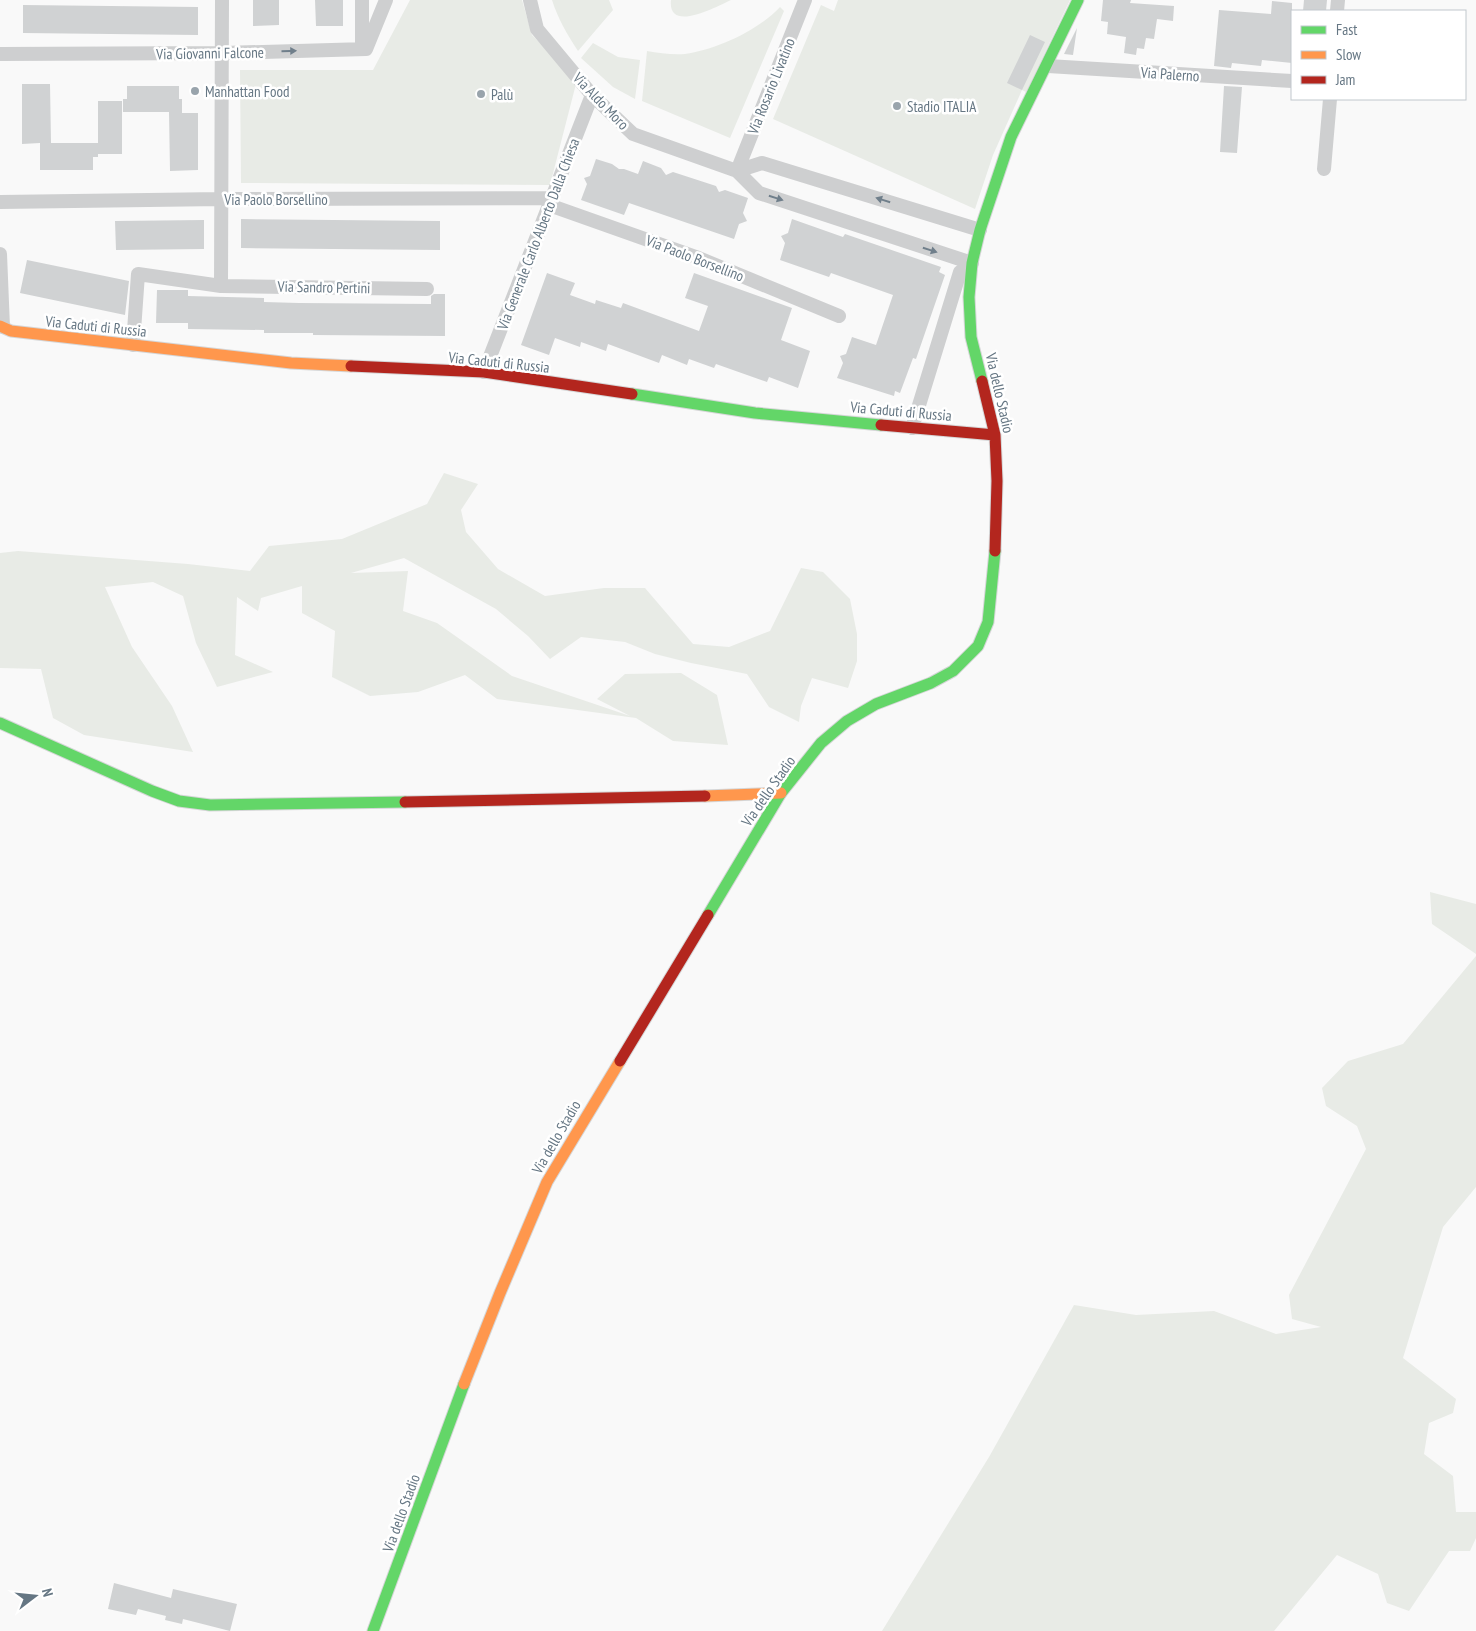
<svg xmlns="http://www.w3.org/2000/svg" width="1476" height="1631" viewBox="0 0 1476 1631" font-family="'PT Sans Narrow',sans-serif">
<rect width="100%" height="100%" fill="#f9f9f9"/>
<path fill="#e8ebe6" d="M410,0H522L532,35L577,80L550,185L241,183L240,70H373Z
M552,0H609L613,10L578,51C567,34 558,19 552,0Z
M671,0H731C718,6 667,34 671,0Z
M838,0H1070L1026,92L1022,90L993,155L975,209L773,119L821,5L834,11Z
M780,7L784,11L730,138L642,101L647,51C659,53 672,55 685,54C716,50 759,30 780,7Z
M593,43L618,57L640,60L635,99L613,87L581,58Z
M444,473L478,484L461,510L466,532L498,569L545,596L604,588H645L693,644L729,647L770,631L801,568L823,572L850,599L857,634V661L848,688L812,678L801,706L799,722L769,707L747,674L691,663L655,654L625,642L581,637L550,659L528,636L496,609L404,558L351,573L408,571L403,611L437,623L512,676L630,716L597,699L625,674L681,673L717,695L728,745L673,741L636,718L497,699L465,675L418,692L370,696L332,677L335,631L302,613V586L261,598L258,611L237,597L235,655L273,672L217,687L196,643L183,596L153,582L105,587L132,647L172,706L193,752L84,735L53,718L41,669L0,668V553L18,551L188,564L250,571L269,546L342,539L427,504Z
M1430,892L1476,904V954L1432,924Z
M1476,956V1187L1443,1227L1403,1358L1456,1399L1453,1413L1429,1423L1424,1454L1453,1476L1456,1512H1476V1538L1470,1551H1449L1409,1611L1387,1603L1378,1574L1337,1555L1274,1631H882L989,1457L1074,1305L1136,1315L1214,1311L1276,1334L1321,1327L1292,1319L1289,1295L1366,1149L1357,1126L1326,1106L1322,1088L1348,1061L1403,1044Z"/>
<path fill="#d0d2d3" d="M253,0H279V25L253,26Z
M315,0H343V26H316Z
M1103,0H1131L1130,3L1174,6L1173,21L1157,19L1154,39L1146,38L1144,49L1137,48L1136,55L1124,53L1126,37L1107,34L1108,22L1101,21Z
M1304,0H1327L1326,11H1303Z
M1272,1L1292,3V63L1262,60L1261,66L1232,63L1231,68L1214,66L1219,10L1271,14Z
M23,5L198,7V35L23,33Z
M1077,28L1073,55L1064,54Z
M1030,35L1045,42L1022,90L1007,83Z
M22,84H50L51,143H98V157H93V170H40V143L22,144Z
M127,86H179V99H182V113H198V170L170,171L169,112H123V99H127Z
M1224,86L1242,87L1237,153L1220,152Z
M98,101H122V154H98Z
M596,159L612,164L619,169H624L638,174L643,161L661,168L666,175L673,172L716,186L719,192L725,190L748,198L743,213L747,221L739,224L734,239L629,203L624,215L581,200L587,184L584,178L590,176Z
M241,219L440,221V250L241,248Z
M792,219L843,237L845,234L941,267L939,272L945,275L916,359L913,358L900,393L895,391L894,396L837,378L843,363L840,356L846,354L852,337L876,345L893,295L831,273L829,277L780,260L785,243L781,236L788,233Z
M204,220V249L116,250L115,221Z
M27,260L129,281L125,315L20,293Z
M547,273L575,283L570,295L595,304L596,300L621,308L623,303L699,331L708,306L685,298L694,273L792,308L781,340L810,351L798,388L769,377L767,382L716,364L714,368L689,359L687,365L662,355L659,363L608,344L606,351L581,342L580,347L555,338L549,355L521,345Z
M157,290H188V296L264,298V302L299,303L431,304V296L434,294H445V336L313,335V333H264V330L188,329V323H156Z
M114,1583L171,1598L173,1589L237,1604L230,1631L183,1619L182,1624L165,1620L166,1616L138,1609L136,1615L108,1609Z"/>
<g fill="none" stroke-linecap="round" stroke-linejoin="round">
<g stroke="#d5d6d7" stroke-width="13">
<path id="fast" d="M982,381L971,337L969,297L972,263L980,230L1011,137L1078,0
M632,394L755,413L881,425
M0,723L152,791L179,801L210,805L405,802
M708,915L781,793L821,743L847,721L876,704L931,683L953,671L978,646L988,622L995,551
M373,1631L464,1384"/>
</g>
<g stroke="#d5d6d7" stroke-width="13">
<path id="slow" d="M0,326L11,331L291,363L351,366
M705,796L781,793
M464,1384L500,1293L547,1182L620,1061"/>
</g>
<g stroke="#d5d6d7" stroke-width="13">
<path id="jam" d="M351,366L484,372L632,394
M982,381L995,435L997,481L995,551
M881,425L995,435
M405,802L705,796
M620,1061L708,915"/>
</g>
<path stroke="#cecfd0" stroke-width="14" d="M530,0L537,29L592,95L633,134L737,171L759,193L972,263
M1337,11L1338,0
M362,49V0
M0,54L223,53L366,49L386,0
M1048,66L1292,81
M1324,169L1330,99
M737,171L762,163L980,230
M737,171L805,0
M0,202L222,199L552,198
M549,205L696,257L839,316
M0,254L3,327
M221,286L222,0
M133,345L138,274L221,286L427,289
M484,372L592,95
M912,428L960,272L972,263"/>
<use href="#fast" stroke="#63d668" stroke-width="11"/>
<use href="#slow" stroke="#ff974d" stroke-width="11"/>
<use href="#jam" stroke="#b3261e" stroke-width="11"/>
</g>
<defs><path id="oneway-solid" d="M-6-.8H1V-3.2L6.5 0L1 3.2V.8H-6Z" transform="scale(1.25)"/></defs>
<g fill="#707f8b">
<use href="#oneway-solid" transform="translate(289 51) rotate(-1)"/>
<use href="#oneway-solid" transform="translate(776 198) rotate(18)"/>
<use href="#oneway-solid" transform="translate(883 200) rotate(-163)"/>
<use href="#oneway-solid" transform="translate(930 250) rotate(18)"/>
</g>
<g fill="#99a4ac" stroke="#fff" stroke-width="2">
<circle cx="195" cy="91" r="5"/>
<circle cx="481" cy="94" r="5"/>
<circle cx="897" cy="106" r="5"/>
</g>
<g text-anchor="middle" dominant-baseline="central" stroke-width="5" stroke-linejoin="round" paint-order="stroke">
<g font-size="15" fill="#657683" stroke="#fff">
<text transform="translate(210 53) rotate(-1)">Via Giovanni Falcone</text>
<text transform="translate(1170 74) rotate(4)">Via Palerno</text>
<text transform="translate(771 86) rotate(-68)">Via Rosario Livatino</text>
<text transform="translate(601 101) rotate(46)">Via Aldo Moro</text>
<text x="276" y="199">Via Paolo Borsellino</text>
<text transform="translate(538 234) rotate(-69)">Via Generale Carlo Alberto Dalla Chiesa</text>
<text transform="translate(695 258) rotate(21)">Via Paolo Borsellino</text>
<text transform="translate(324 287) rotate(1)">Via Sandro Pertini</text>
<text transform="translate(96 326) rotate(6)">Via Caduti di Russia</text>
<text transform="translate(499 362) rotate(6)">Via Caduti di Russia</text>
<text transform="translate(1000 393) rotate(77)">Via dello Stadio</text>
<text transform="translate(901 411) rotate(5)">Via Caduti di Russia</text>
<text transform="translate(768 791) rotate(-55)">Via dello Stadio</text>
<text transform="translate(556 1137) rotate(-60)">Via dello Stadio</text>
<text transform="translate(401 1513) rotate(-70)">Via dello Stadio</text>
</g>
<g font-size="15" fill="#657683" stroke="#fff" text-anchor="start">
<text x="205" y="91">Manhattan Food</text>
<text x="491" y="94">Palù</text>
<text x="907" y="106">Stadio ITALIA</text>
</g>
</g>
<rect x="1291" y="10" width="175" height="90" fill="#ffffff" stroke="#c1c8cd"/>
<rect x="1301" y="26" width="25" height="8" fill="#63d668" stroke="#c1c8cd"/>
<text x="1336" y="35" font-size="15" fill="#657683">Fast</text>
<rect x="1301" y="51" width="25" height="8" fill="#ff974d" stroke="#c1c8cd"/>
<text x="1336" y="60" font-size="15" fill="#657683">Slow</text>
<rect x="1301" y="76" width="25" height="8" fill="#b3261e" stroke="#c1c8cd"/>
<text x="1336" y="85" font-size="15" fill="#657683">Jam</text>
<g transform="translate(35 1596) rotate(74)" stroke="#ffffff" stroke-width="4" paint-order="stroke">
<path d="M0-4L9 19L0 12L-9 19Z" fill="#657683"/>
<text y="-8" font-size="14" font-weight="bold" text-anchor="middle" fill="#657683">N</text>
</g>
</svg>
